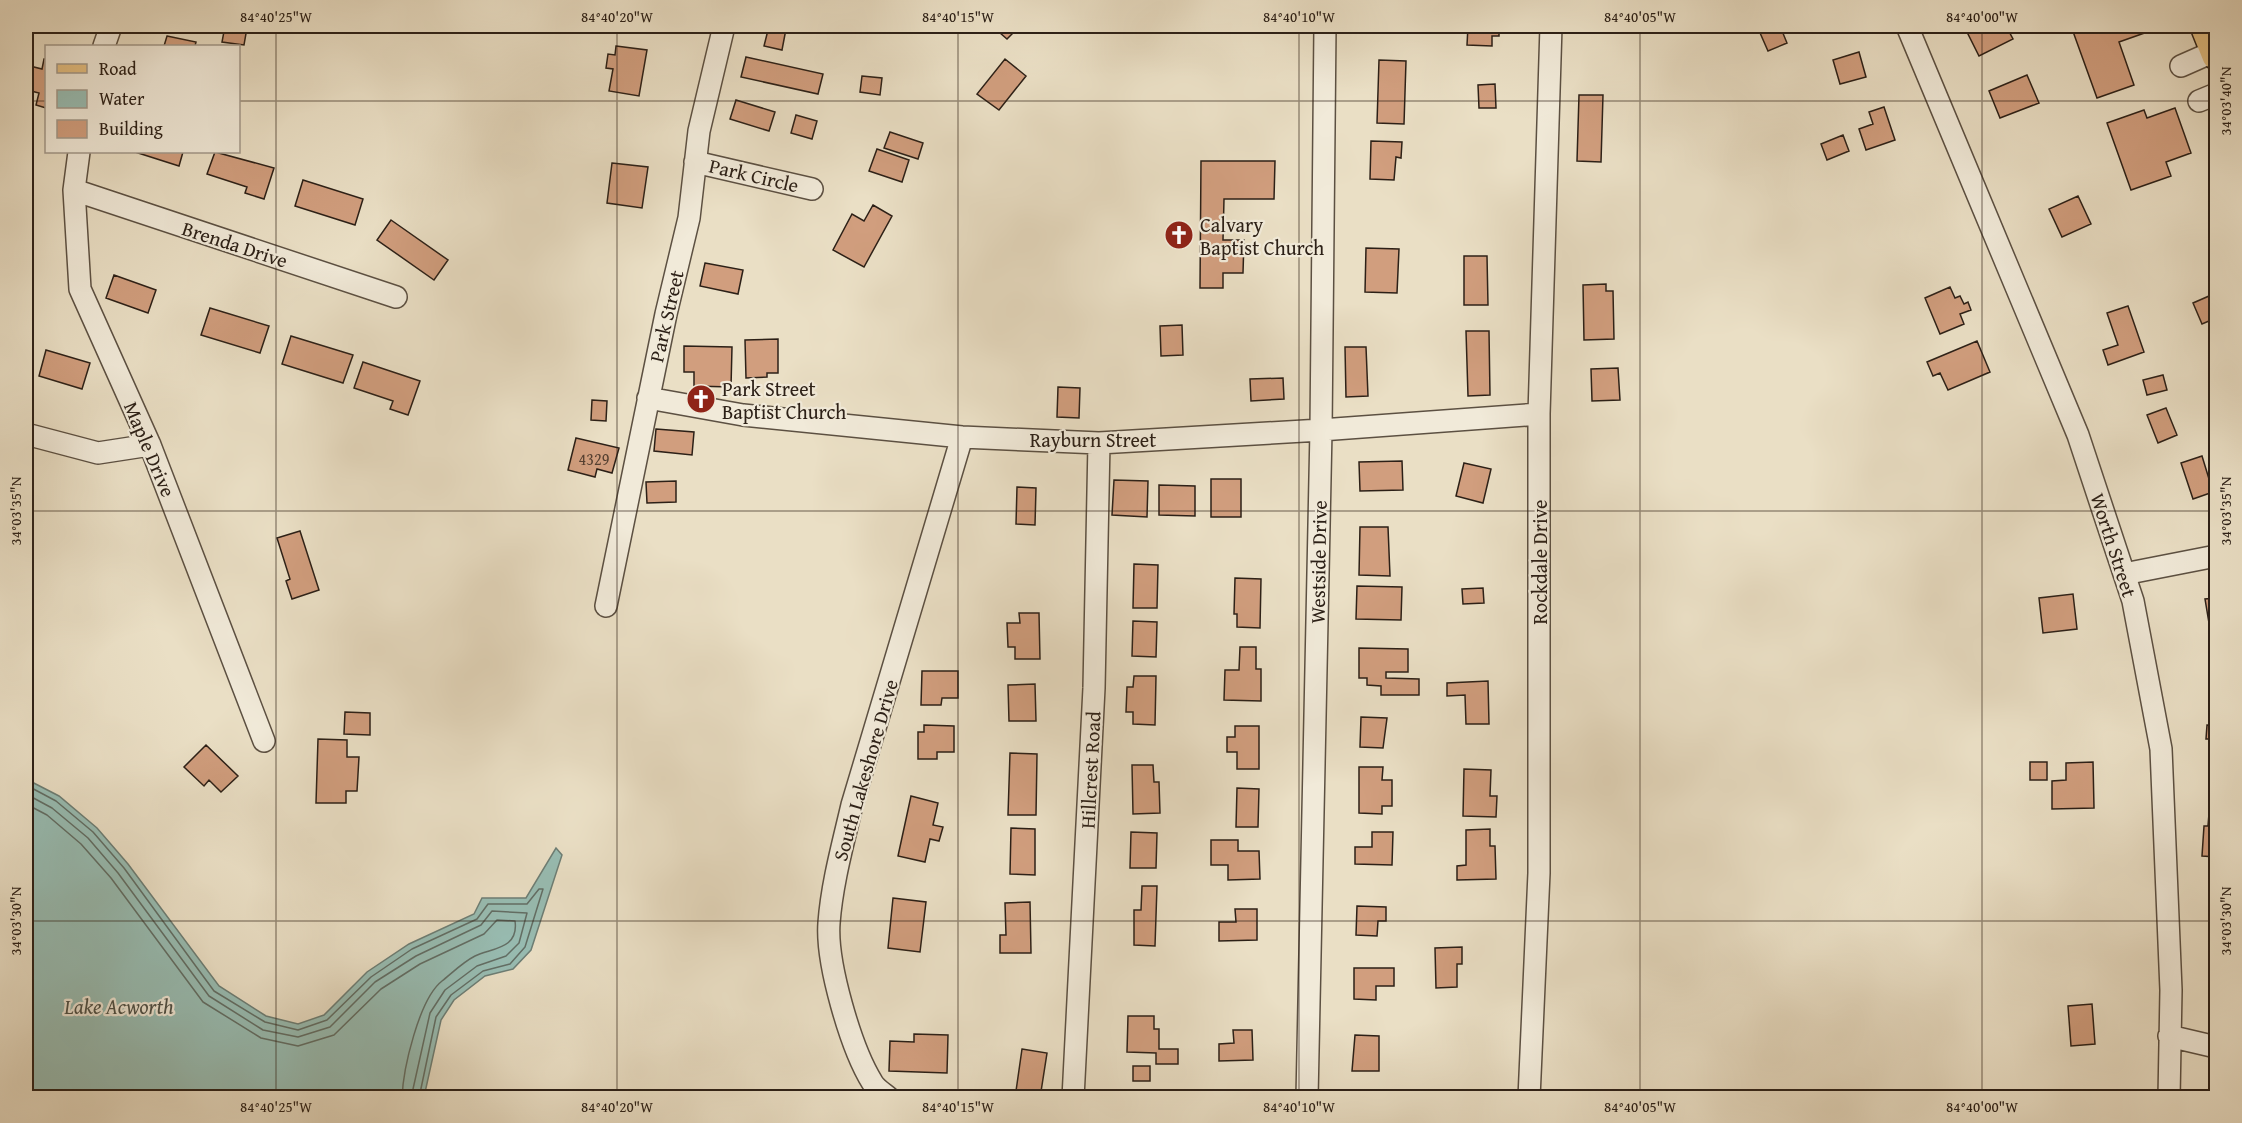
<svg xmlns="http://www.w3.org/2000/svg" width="2242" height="1123" viewBox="0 0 2242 1123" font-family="'Gentium Book Plus',serif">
<rect width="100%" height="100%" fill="#eadfc5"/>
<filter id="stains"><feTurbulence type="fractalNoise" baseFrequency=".00333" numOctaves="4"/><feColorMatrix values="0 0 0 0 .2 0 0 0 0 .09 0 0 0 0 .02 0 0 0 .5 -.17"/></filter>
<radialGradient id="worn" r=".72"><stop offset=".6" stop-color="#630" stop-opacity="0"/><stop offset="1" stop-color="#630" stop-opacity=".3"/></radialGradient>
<path fill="#98bdb3" stroke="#6d7e75" stroke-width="1.5" d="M26,779L59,796L97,828L128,864L219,986L266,1016L298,1024L324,1015L367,972L409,944L474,914L482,898H526L556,848L562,855L531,950L513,969L485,976L454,1000L441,1020L424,1097H26Z"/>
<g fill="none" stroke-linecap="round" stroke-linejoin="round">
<path stroke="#626e65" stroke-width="1.5" d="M26,785L56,801L93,832L124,868L214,991L265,1022L298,1030L327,1020L371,977L412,949L477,919L488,904H527L539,889H543L525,947L510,964L483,971L451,995L436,1017L419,1098
M26,794L52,808L88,838L118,873L209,996L263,1030L298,1037L330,1027L375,982L416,956L481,925L492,911L527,913L519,943L506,956L477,966L445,990L430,1013L411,1098
M26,804L47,815L81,844L111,878L203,1002L261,1038L298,1046L334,1035L381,989L420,964L484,934L497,920L515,921C519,949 492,948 475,956C463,962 452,973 442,981C419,999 403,1069 402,1098"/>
</g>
<path fill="#d19e7e" stroke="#2c2017" stroke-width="1.5" d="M225,26L247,28L244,45L222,42Z
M769,26L786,29L782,50L764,46Z
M992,26H1020L1007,39Z
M1230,26H1279V28H1230Z
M1468,26H1499V36H1492V46L1467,45Z
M1757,26H1780L1787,43L1768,51Z
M1980,26H2006L2013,39L1979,56L1967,32Z
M2071,26H2151L2153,30L2119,42L2134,85L2097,98Z
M167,36L196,42L195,46H164Z
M616,46L647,50L639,96L609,91L613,69L606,68L608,54L615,55Z
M1859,52L1866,77L1840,84L1833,60Z
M746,57L823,74L818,94L741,77Z
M44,59H46V108L36,105L39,93L31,91L26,112V65L42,69Z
M1005,59L1026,76L999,110L977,94Z
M1379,60L1406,61L1404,124L1377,123Z
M2027,75L2039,103L2000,118L1989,91Z
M862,76L882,78L880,95L860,92Z
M1495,84L1496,108H1479L1478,85Z
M1579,95H1603L1601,162L1577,161Z
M736,100L775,112L769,131L730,119Z
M1884,107L1895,140L1866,150L1859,129L1873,124L1869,112Z
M2175,108L2191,153L2166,162L2171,176L2131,190L2107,123L2144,110L2147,118Z
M796,115L817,121L812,139L791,133Z
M890,132L923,143L918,159L884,148Z
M1843,135L1849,151L1827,160L1821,144Z
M1371,141L1402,142L1401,158L1396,157L1394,180L1370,179Z
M877,149L909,160L902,182L869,171Z
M135,152H183L179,166Z
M215,152L274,168L264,199L245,193L247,187L207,174Z
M1201,161H1275L1274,199H1224L1223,240H1244L1243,273H1223V288H1200Z
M612,163L648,167L642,208L607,203Z
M303,180L363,199L355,225L295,206Z
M2078,196L2091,224L2062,237L2049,209Z
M873,205L892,216L864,267L833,250L852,214L864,221Z
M391,220L448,260L434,280L377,240Z
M1366,248L1399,249L1397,293L1365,292Z
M1464,256H1487L1488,305H1464Z
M705,263L743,270L738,294L700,286Z
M114,275L156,290L148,313L106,298Z
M1606,284V291H1613L1614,339L1584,340L1583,285Z
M1950,287L1955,298L1960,296L1964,304L1968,302L1971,310L1960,314L1964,324L1940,334L1925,298Z
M2216,293V318L2202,324L2193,303Z
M2128,306L2144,352L2108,365L2103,350L2118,345L2107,313Z
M210,308L269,326L260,353L201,335Z
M1182,325L1183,355L1161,356L1160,326Z
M1466,331H1489L1490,395L1468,396Z
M291,336L353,355L343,383L282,364Z
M778,339V373H767V377L746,378L745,340Z
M1977,341L1990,372L1948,390L1940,373L1933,376L1927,362Z
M684,346L732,347L731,387L694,386V372H684Z
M1345,347H1366L1368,396L1346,397Z
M46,350L90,363L82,389L39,376Z
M363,362L420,381L408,415L390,409L393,401L354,388Z
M1618,368L1620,400L1592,401L1591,369Z
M2163,375L2167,390L2147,395L2143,380Z
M1283,378L1284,399L1251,401L1250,379Z
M1058,387L1080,388L1079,418L1057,417Z
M592,400L607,401L606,421L591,420Z
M2166,408L2177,435L2158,443L2147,415Z
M656,429L694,432L692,455L654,451Z
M576,438L619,448L612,473L597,469L595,477L568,470Z
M2202,456L2213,492L2193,499L2181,463Z
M1402,461L1403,490L1360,491L1359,462Z
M1464,463L1491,469L1483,503L1456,496Z
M1211,479H1241V517H1211Z
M1114,480L1148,481L1147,517L1112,515Z
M676,481V502L647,503L646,482Z
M1159,485L1195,486V516L1159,515Z
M1017,487L1036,488L1035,525L1016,524Z
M1360,527H1388L1390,576L1359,575Z
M300,531L319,590L292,599L286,581L290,579L277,538Z
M1134,564L1158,565L1157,608H1133Z
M1235,578L1261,579L1260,628L1237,627V614H1234Z
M1357,586L1402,587L1401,620L1356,619Z
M1483,588L1484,603L1463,604L1462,589Z
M2073,594L2077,629L2043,633L2039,598Z
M2216,598V653H2214L2205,599Z
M1019,613H1039L1040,659H1015V647H1008L1007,623H1020Z
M1133,621L1157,622L1156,657L1132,656Z
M1240,647H1256V669H1261V701L1224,700L1225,670H1239Z
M1359,648L1408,649V672H1386V678L1419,679V695H1381V686L1367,685V678H1359Z
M922,671H958V698H942L941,705H921Z
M1134,676H1156L1155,725L1133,724V712H1126L1127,687H1133Z
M1488,681L1489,724H1466L1465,695L1447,696V683Z
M1035,684L1036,721H1009L1008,685Z
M345,712L370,713V735L344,734Z
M1361,717L1387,718L1383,748L1360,747Z
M924,725L954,726V752H937V759H918V732H924Z
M2207,725L2216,726V857L2202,856L2204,826H2208L2215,739H2206Z
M1235,726H1259V769H1237V752H1227V737H1235Z
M318,739L347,740V757H359L357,791H346V803H316Z
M206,745L238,776L221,792L209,780L204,786L184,767Z
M1010,753L1037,754L1036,815H1008Z
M2030,762H2047V780H2030Z
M2093,762L2094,808L2052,809V781L2066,780V763Z
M1132,765H1153L1154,782H1159L1160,813L1133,814Z
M1359,767H1383L1382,780H1392V806H1382V814L1359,813Z
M1464,769L1491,770L1490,796H1497L1496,817L1463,816Z
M1237,788L1259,789L1258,827H1236Z
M911,796L938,803L933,825L943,827L939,841L930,839L925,862L898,856Z
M1011,828L1035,829V875L1010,874Z
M1490,829V846H1495L1496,879L1457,880V866L1466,865V830Z
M1131,832L1157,833L1156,868H1130Z
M1372,832H1393L1392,865L1355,864V847H1372Z
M1211,840H1238V851H1259L1260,879L1228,880V865H1211Z
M2211,880H2216V902H2212Z
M1142,886H1157L1155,946L1134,945V910H1141Z
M893,898L926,902L920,952L888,948Z
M1030,902L1031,953H1000V935H1006L1005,903Z
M1357,906L1386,907V921H1378L1377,936L1356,935Z
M1235,909H1257V940L1219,941V922H1236Z
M1462,947V964H1457V987L1436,988L1435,948Z
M1354,968H1394V986H1376V1000L1354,999Z
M2092,1004L2095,1044L2071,1046L2068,1006Z
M1128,1016H1154V1029H1159V1049H1178V1064H1156V1053L1127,1052Z
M1233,1030H1252L1253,1060L1219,1061V1044L1234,1043Z
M914,1034L948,1035L947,1073L889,1071L890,1041L914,1042Z
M1355,1035L1379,1036V1071H1352Z
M1022,1049L1047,1053L1040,1098H1015Z
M1133,1066H1150V1081H1133Z"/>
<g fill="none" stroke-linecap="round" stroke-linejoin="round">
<g stroke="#5c5042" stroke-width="24">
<path id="minor" d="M1907,26L2078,435L2133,601L2161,749L2171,990L2169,1098
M104,46L111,26
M2181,66L2215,51
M2199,101L2216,94
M79,152L74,190L80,289L150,445L264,741
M695,162L812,189
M74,190L396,297
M648,398L743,415L962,437L1099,443L1321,430L1539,414
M26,434L98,453L150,445
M2124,574L2216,556
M606,606L666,314L689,218L699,131L724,26
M2169,1036L2216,1047
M889,1098C883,1093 875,1088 872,1082C851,1048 826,963 829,923C832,883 843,844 852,805L962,437
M1073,1098L1094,688L1099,443
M1307,1098L1321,430L1325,26
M1529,1098L1539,873V414L1551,26"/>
</g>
<g stroke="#2c2017" stroke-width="30">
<path id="major" d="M2204,26L2216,56"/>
</g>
<use href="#minor" stroke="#f1ead9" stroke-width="21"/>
<use href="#major" stroke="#e5c082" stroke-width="27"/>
</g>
<path fill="none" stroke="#2c2017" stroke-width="1.5" stroke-opacity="0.45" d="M276,26V1098M617,26V1098M958,26V1098M1299,26V1098M1640,26V1098M1982,26V1098M26,101H46M238,101H2216M26,511H2216M26,921H2216"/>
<defs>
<g id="church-disc" transform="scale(1.5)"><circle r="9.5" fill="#8f2418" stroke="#f1ead9"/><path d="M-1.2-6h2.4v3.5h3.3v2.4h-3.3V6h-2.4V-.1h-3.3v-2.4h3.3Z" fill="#fff"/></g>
</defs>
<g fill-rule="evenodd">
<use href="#church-disc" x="1179" y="235"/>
<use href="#church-disc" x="701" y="399"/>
</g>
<g text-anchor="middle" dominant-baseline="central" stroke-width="4.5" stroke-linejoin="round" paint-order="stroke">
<g font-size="16" fill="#554031">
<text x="594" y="459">4329</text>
</g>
<g font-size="20" fill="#2c2017" stroke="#f1ead9">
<text transform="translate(754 175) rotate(13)">Park Circle</text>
<text transform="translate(235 244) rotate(18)">Brenda Drive</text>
<text transform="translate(666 316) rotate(-77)">Park Street</text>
<text x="1093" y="439">Rayburn Street</text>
<text transform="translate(150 449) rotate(67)">Maple Drive</text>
<text transform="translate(2114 545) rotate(72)">Worth Street</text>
<text transform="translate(1318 562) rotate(-89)">Westside Drive</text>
<text transform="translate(1539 562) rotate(-90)">Rockdale Drive</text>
<text transform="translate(865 770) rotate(-74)">South Lakeshore Drive</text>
<text transform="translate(1090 770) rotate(-87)">Hillcrest Road</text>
</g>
<g font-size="20" fill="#2c2017" stroke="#f1ead9" text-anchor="start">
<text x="1200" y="224">Calvary<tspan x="1200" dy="23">Baptist Church</tspan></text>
<text x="722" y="388">Park Street<tspan x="722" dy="23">Baptist Church</tspan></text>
</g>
<g font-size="21" font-style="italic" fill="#4c4f46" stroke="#f1ead9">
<text x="119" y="1006">Lake Acworth</text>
</g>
</g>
<rect width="2242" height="1123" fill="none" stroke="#eadfc5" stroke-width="66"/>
<rect x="45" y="45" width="195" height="108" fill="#f1ead9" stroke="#a2998b" stroke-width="1.5"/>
<rect x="57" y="64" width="30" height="9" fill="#e5c082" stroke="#a2998b" stroke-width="1.5"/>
<text x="99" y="75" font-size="18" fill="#2c2017">Road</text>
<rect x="57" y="90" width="30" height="18" fill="#98bdb3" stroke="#a2998b" stroke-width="1.5"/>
<text x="99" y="105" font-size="18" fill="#2c2017">Water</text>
<rect x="57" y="120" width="30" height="18" fill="#d19e7e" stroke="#a2998b" stroke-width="1.5"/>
<text x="99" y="135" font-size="18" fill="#2c2017">Building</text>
<rect x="33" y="33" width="2176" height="1057" fill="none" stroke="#2c2017" stroke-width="2"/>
<g font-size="15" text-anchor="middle" fill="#2c2017">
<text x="276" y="22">84°40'25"W</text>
<text x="617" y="22">84°40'20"W</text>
<text x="958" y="22">84°40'15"W</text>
<text x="1299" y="22">84°40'10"W</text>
<text x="1640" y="22">84°40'05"W</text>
<text x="1982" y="22">84°40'00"W</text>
<text transform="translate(2226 101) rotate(-90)" y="5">34°03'40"N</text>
<text transform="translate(16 511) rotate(-90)" y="5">34°03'35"N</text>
<text transform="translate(2226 511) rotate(-90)" y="5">34°03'35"N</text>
<text transform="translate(16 921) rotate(-90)" y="5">34°03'30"N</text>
<text transform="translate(2226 921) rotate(-90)" y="5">34°03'30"N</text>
<text x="276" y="1112">84°40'25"W</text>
<text x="617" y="1112">84°40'20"W</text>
<text x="958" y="1112">84°40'15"W</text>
<text x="1299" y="1112">84°40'10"W</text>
<text x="1640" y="1112">84°40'05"W</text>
<text x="1982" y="1112">84°40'00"W</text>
</g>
<rect width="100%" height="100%" filter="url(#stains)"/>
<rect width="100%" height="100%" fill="url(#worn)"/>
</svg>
